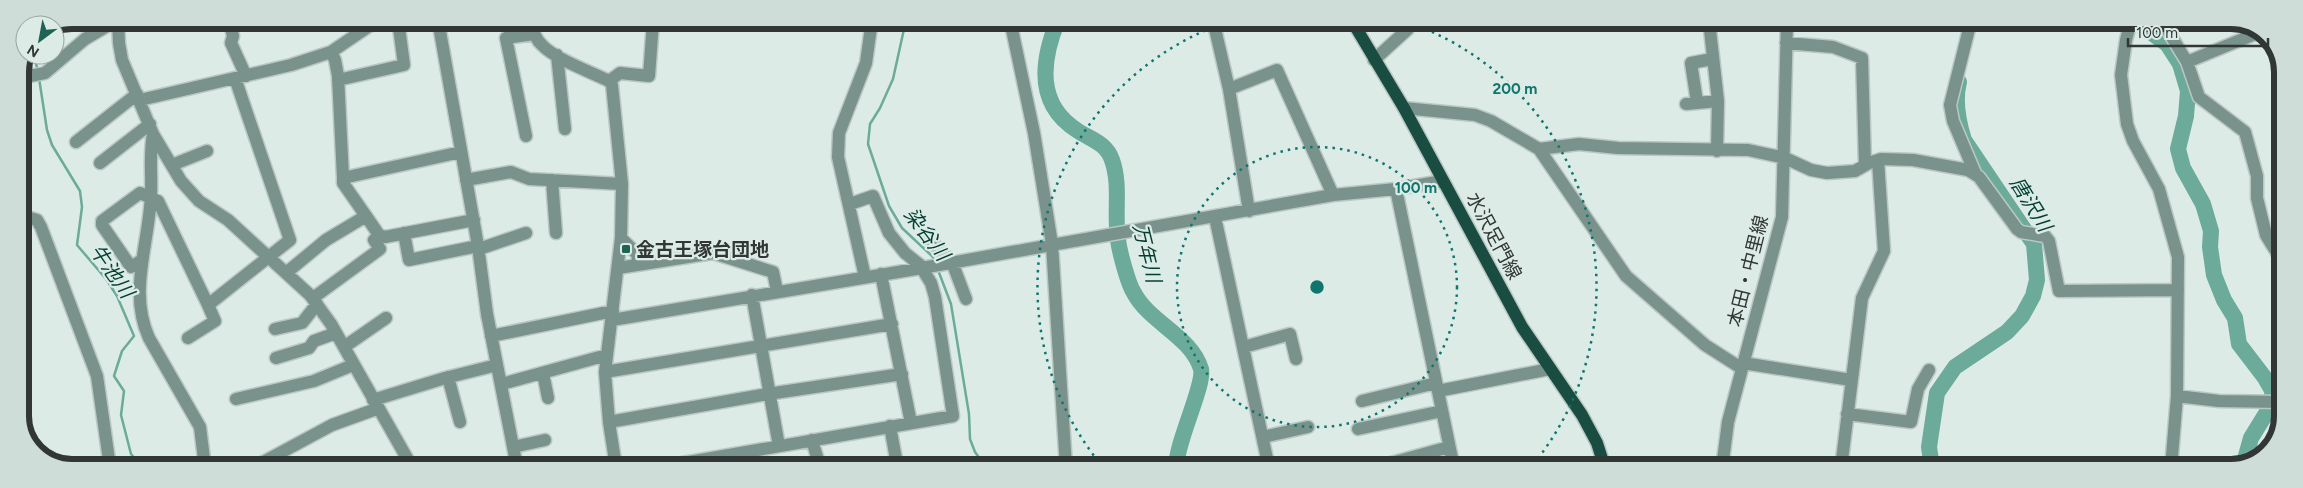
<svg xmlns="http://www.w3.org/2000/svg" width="2303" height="488" viewBox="0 0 2303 488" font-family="Figtree,'Noto Sans JP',sans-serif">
<rect width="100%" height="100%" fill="#dcebe6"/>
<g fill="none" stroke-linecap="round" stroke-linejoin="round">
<path stroke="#6caa99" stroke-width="2.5" d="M906,20L893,79L880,108L870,124L868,144L889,206L902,228L933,257L935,263
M33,55L38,70
M39,78L47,130L52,145L80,191L82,207L77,245L106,279L117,296L134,336L122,351L114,376L124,391L121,415L131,454L142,467
M938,270L951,304L969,414L970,439L975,452L986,467"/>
<path stroke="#6caa99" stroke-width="16" d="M1058,20C1041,61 1036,105 1078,131C1092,140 1106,143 1112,160C1121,185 1114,213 1118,239C1119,250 1128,284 1134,293C1150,323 1191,336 1201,369C1205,385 1176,442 1176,468
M2135,21L2167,44L2180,64L2188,91L2186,116L2178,149L2183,168L2203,204L2211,231L2210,247L2214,275L2224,300L2235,318L2239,344L2265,378L2273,392L2267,412L2251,438L2244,463
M1932,468L1929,447L1937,393L1955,367L2007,332L2022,316L2033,296L2037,280L2034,244L1964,140C1958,121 1954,101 1959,82"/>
<g stroke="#bac7c3" stroke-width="15">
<path id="minor" d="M118,20L119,43L122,60L153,134L181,181L199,201L228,220L310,295L331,324L412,467
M229,20L233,36L231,43L246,76
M438,20L478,246L487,314L517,467
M530,20C532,29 535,39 542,45C555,59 591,72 609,81L612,85L622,184L621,238L605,372L609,422L616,467
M1010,20L1034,133L1052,244L1066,467
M1213,20L1229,89L1249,211
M1709,21L1718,101L1717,151
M1971,21L1950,105L1953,121L1975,173
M2131,21L2126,40L2121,75L2127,124L2133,141L2159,189L2178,257L2177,396L2171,468
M2162,21L2187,62L2199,97L2245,132L2257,176V198L2266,235L2282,261
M1786,43L1833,47L1862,58L1865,165
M331,52L335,60L338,76L343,178L461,152
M557,55L565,129
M1374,60L1408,29L1405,21
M2187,62L2260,32
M20,78L45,73L85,39L117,20
M338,80L404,65L398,20
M609,81L620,73L649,76L653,22L637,20
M1229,89L1277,70L1333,195
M140,100L291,65L331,52L378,20
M1697,102L1691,63L1712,59
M1686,104L1718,101
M1404,108L1475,115L1491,121L1539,149L1579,144L1618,148L1748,150L1785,158L1811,170L1827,173L1855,171L1869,163L1881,159L1913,160L1968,170L1979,177L2017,229L2021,232L2045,236L2049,241L2059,291L2178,290
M153,134C149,155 152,175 151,195C149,244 128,292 149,338L200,427L205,467
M526,136L506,38L534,34
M76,142L137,94
M1539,149L1626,276L1705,345L1741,368
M100,163L150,124
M172,165L207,151
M466,180L511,172L529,179L622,184
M552,180L556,233
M1396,189L1454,468
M20,215L37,220L41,227L97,376L110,467
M366,216L379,235L385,237L474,220
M1215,217L1269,468
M404,233L409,260L478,246
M621,238L638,255L637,264
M928,238L952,262L966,299
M479,249L526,233
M142,260L131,267L102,225V221L140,193L158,201L208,305L290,240L235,78
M618,268L713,253L773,272L777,291
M286,273L326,240L366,216L343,183V178
M881,274L911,423
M865,277L838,157L839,133L866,63L872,20
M752,295L779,446
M313,298L380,249L374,240L379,235
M612,320L922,268L1333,195L1396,189L1443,181
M275,329L302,323L317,304
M491,336L613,311
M188,338L215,321L208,305
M344,347L386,318
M1244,347L1290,334L1296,359
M276,358L309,348L314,341L336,333
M1743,363L1851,380
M605,372L892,324
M543,373L548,398
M448,377L460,422
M502,384L607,355
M1438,391L1550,369
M2177,396L2219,401L2282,402
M236,399L314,381L353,365
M373,400L445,378L497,365
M1362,401L1436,383
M1847,414L1911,422L1918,389L1929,370
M609,422L768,394L902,374
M890,426L896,459L894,467
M1358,429L1442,411
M1263,437L1308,427
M812,440L820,467
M513,447L545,440
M254,467L332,425L379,408
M660,467L953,416L935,297L931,283L920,265L905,253L889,233L873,196L850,204
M1722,467L1841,466
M1373,468L1449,447
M1722,468L1728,422L1782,217L1787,21
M1841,468L1862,298L1884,251L1878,160"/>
</g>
<g stroke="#bac7c3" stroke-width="15">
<path id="major" d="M1352,21L1404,108L1522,327L1582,415L1597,443L1605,468"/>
</g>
<use href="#minor" stroke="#79928b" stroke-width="12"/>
<use href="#major" stroke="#194d41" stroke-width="12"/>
</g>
<g fill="none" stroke="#0f766e" stroke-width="2.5" stroke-dasharray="2.5 5">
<circle cx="1317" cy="287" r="140"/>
<path d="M1103 467A280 280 0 0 1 1230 21M1404 21A280 280 0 0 1 1531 467"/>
</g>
<rect fill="#1e6354" stroke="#dcebe6" stroke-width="2" x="621" y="244" width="10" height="10" rx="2.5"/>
<g text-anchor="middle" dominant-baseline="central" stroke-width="4.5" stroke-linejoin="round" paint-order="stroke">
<g font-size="19" fill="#313735" stroke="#dcebe6">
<text transform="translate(1494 236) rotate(62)">水沢足門線</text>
<text transform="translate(1748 271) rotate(-76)">本田・中里線</text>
</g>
<g font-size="19" font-weight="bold" fill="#313735" stroke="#dcebe6" text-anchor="start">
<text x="636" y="249">金古王塚台団地</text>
</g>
<g font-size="20" font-style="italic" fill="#023e32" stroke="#dcebe6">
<text transform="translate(2031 204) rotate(58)">唐沢川</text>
<text transform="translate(927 234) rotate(53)">染谷川</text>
<text transform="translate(1147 253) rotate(76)">万年川</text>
<text transform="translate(112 271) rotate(55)">牛池川</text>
</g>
</g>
<path d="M0 0H2303V488H0ZM72 29H2231A43 43 0 0 1 2274 72V416A43 43 0 0 1 2231 459H72A43 43 0 0 1 29 416V72A43 43 0 0 1 72 29Z" fill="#ceddd8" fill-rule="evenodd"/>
<path fill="none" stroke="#313735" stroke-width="6" d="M72 29H2231A43 43 0 0 1 2274 72V416A43 43 0 0 1 2231 459H72A43 43 0 0 1 29 416V72A43 43 0 0 1 72 29Z"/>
<circle cx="1317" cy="287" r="8" fill="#0f766e" stroke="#dcebe6" stroke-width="2.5"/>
<g font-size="15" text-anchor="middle" font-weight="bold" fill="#0f766e" stroke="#dcebe6" stroke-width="4.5" stroke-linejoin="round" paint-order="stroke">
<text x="1515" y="94">200 m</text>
<text x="1416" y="193">100 m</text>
</g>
<g transform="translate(40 40) rotate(212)"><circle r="24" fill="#dcebe6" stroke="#98a39f"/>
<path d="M0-4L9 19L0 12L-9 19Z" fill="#1e6354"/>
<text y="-8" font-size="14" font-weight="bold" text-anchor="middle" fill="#313735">N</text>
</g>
<path d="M2128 38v8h140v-8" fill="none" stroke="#313735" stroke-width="2.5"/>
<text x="2136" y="38" font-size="15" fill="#313735" stroke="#dcebe6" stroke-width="4" paint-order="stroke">100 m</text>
</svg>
